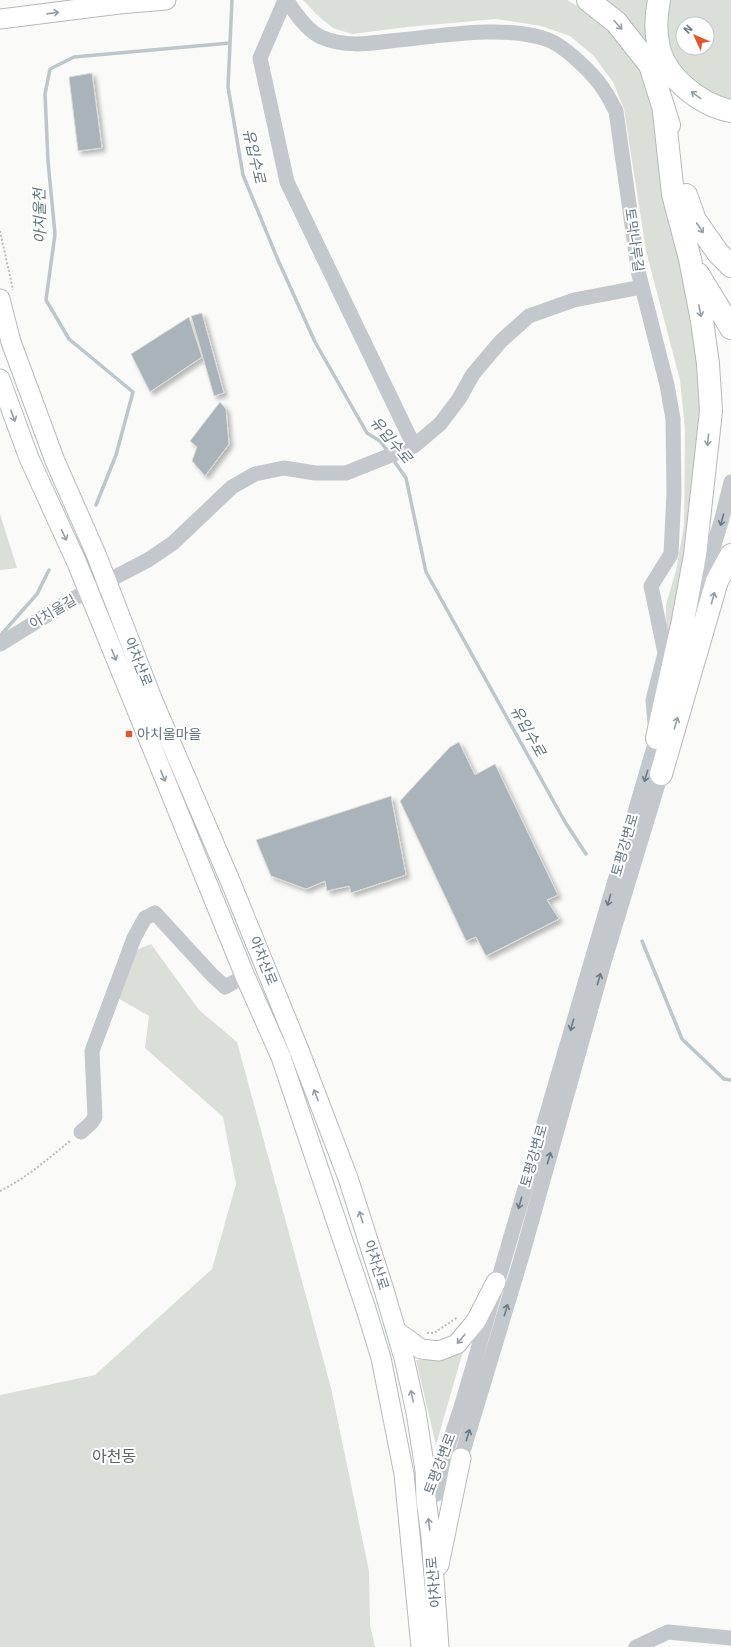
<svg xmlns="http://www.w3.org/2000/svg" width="731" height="1647" viewBox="0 0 731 1647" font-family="Signika,'Noto Sans KR',sans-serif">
<defs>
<filter id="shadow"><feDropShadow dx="3.5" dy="3.5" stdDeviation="2" flood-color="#0004"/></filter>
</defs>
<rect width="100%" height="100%" fill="#fafaf8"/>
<path fill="#dadfd7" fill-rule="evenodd" d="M303,0H567L595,16L632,54L650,89L706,384L674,643L667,633L666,617V605L676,570L684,526L685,429L680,380L646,251L624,109L613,82L593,55L570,36L541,26L496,19L407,27L352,34L333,28L316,14Z
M604,0H652L654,56Z
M664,0H731V102L693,85L670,55ZM683,24H707V48H683Z
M0,514L17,568L0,570Z
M151,944L199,1010L237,1042L331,1388L369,1571L370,1625L375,1647H0V1395L95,1375L212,1269L236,1184L223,1117L145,1048L149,1016L109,993L128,953Z
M464,1348L436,1445L416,1360C433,1360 449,1358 464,1348Z"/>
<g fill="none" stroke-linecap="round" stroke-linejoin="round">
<path stroke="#bbc7cb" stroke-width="3.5" d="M232,0L228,87L243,175L278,260L315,342L367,433L380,441L389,453
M392,458L406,478L426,572L565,822L586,854
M96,505L116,455L133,392L69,339L46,300L55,234L48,161L45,94L50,69L74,57L230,43
M0,636L37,594L49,570
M642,941L682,1039L724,1079L731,1080"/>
</g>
<path fill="#aab3b9" stroke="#dcdcda" filter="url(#shadow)" d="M92,73L102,148L78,151L69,77Z
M202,313L224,393L214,396L191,316Z
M189,317L202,357L150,392L131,354Z
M220,402L226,409L229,444L205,476L192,461L197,447L190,441Z
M459,742L475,775L495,764L558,895L547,900L559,919L486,956L476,937L466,941L400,801L450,747Z
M391,796L406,875L351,893L349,886L327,891L325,881L306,889L271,876L256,840Z"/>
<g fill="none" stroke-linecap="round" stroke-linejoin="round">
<g stroke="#b5babe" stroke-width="21">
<path id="major" d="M0,19L119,4L166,0
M0,299L11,342L55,461L96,554L153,701L231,883L299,1050L348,1178L384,1290L404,1358L416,1412L425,1470L426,1499L431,1536L439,1647
M0,379L29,458L77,563L245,976L281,1057L366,1309L381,1358L404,1474L421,1647
M396,1331L421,1349L439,1351L457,1344L476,1321L496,1282
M439,1565L461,1458"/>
</g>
<g stroke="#b4b9bd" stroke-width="24">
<path id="highway" d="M588,0L616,22L650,65L669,125
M659,0C656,15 655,28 658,43C663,76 700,105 731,111
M686,195L695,220L718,253L731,266
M698,274L731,328
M657,738L683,620L695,555L711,411L708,364L702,321L690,259L673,194L664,112
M661,774L717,581L731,555"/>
</g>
<path stroke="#bbbfc2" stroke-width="2" stroke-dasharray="2 2" stroke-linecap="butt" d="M0,231L13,290
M0,1191C26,1178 48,1159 70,1141
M427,1333H434L458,1317"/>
<path stroke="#c3c8cc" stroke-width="15" d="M285,0L260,58L287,182L414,446
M286,0C296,13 306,30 321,37C343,47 367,44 390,41C436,37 501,24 546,39C564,45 594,74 604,90C609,97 612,104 616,111L639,275L667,385L673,419L674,493L671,554L651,586L665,653L653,700L655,724
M693,613L721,522L731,482
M0,644L71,600L148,560L173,543L232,487L255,474L284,468L315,473H346L414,446L440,424L459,399L473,374L501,341L529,316L574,300L642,287
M81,1132L91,1123L95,1117L92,1051L134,938L145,918L155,913L212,975L225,987L245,976
M429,1495L436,1484L462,1404L659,730
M416,1502L426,1499L443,1491L461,1458L521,1259L604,962L661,774L660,765
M636,1647L668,1632L731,1638"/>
<use href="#major" stroke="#fff" stroke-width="19"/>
<use href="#highway" stroke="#fff" stroke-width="22"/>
</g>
<defs><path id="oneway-shaft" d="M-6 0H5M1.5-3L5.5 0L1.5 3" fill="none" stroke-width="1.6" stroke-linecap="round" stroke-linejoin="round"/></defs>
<g stroke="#939fa8">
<use href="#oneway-shaft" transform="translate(53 13) rotate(-8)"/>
<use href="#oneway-shaft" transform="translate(618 25) rotate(48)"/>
<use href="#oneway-shaft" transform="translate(696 95) rotate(-144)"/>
<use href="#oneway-shaft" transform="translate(700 228) rotate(56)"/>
<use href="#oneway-shaft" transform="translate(700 311) rotate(79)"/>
<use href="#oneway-shaft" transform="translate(13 416) rotate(70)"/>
<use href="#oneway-shaft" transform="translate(708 440) rotate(96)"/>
<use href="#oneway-shaft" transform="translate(64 535) rotate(65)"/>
<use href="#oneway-shaft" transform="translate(713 598) rotate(-74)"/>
<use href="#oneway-shaft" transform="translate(114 655) rotate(68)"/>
<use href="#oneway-shaft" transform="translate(676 723) rotate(-74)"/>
<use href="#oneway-shaft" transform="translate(163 776) rotate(68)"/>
<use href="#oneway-shaft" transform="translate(316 1095) rotate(-111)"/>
<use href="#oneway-shaft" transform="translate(361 1217) rotate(-108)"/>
<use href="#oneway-shaft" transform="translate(461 1339) rotate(130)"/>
<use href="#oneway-shaft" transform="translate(412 1396) rotate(-102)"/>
<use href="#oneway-shaft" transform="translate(429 1524) rotate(-97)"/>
</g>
<g stroke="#6a7a87">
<use href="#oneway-shaft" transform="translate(722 520) rotate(105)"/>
<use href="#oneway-shaft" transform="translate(646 776) rotate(107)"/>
<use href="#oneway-shaft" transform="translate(609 900) rotate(106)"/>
<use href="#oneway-shaft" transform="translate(599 979) rotate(-74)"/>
<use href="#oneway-shaft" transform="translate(572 1025) rotate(106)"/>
<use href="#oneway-shaft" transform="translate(549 1158) rotate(-74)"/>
<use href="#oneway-shaft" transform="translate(520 1203) rotate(106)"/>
<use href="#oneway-shaft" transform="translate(506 1310) rotate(-73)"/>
<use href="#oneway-shaft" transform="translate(468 1435) rotate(-73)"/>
</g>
<rect fill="#e4572e" stroke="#fff" stroke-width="1.5" x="125" y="730" width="8" height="8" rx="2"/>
<g text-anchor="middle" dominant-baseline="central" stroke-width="4" stroke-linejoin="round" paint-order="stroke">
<g font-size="14" fill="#657683" stroke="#fff">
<text transform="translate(634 240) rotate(82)">토막나루길</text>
<text transform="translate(53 612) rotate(-31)">아치울길</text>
<text transform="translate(138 662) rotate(68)">아차산로</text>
<text transform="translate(625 845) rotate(-74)">토평강변로</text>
<text transform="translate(263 961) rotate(68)">아차산로</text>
<text transform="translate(534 1156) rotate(-74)">토평강변로</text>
<text transform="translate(376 1265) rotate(72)">아차산로</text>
<text transform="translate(440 1464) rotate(-69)">토평강변로</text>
<text transform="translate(434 1582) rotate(-95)">아차산로</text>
</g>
<g font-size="14" fill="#657683" stroke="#fff" text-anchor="start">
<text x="137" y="734">아치울마을</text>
</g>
<g font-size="15" font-style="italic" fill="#60757c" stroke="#fff">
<text transform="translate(254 156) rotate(77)">유입수로</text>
<text transform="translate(40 216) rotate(-91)">아치울천</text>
<text transform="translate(391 440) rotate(50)">유입수로</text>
<text transform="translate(528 731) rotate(61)">유입수로</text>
</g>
<g font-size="16" fill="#57646e" stroke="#fff">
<text x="114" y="1457">아천동</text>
</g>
</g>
<g transform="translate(695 36) rotate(314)"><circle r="19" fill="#ffffff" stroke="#c1c8cd"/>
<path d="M0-3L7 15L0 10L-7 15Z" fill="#e4572e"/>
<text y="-6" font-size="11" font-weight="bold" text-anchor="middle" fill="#657683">N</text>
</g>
</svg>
